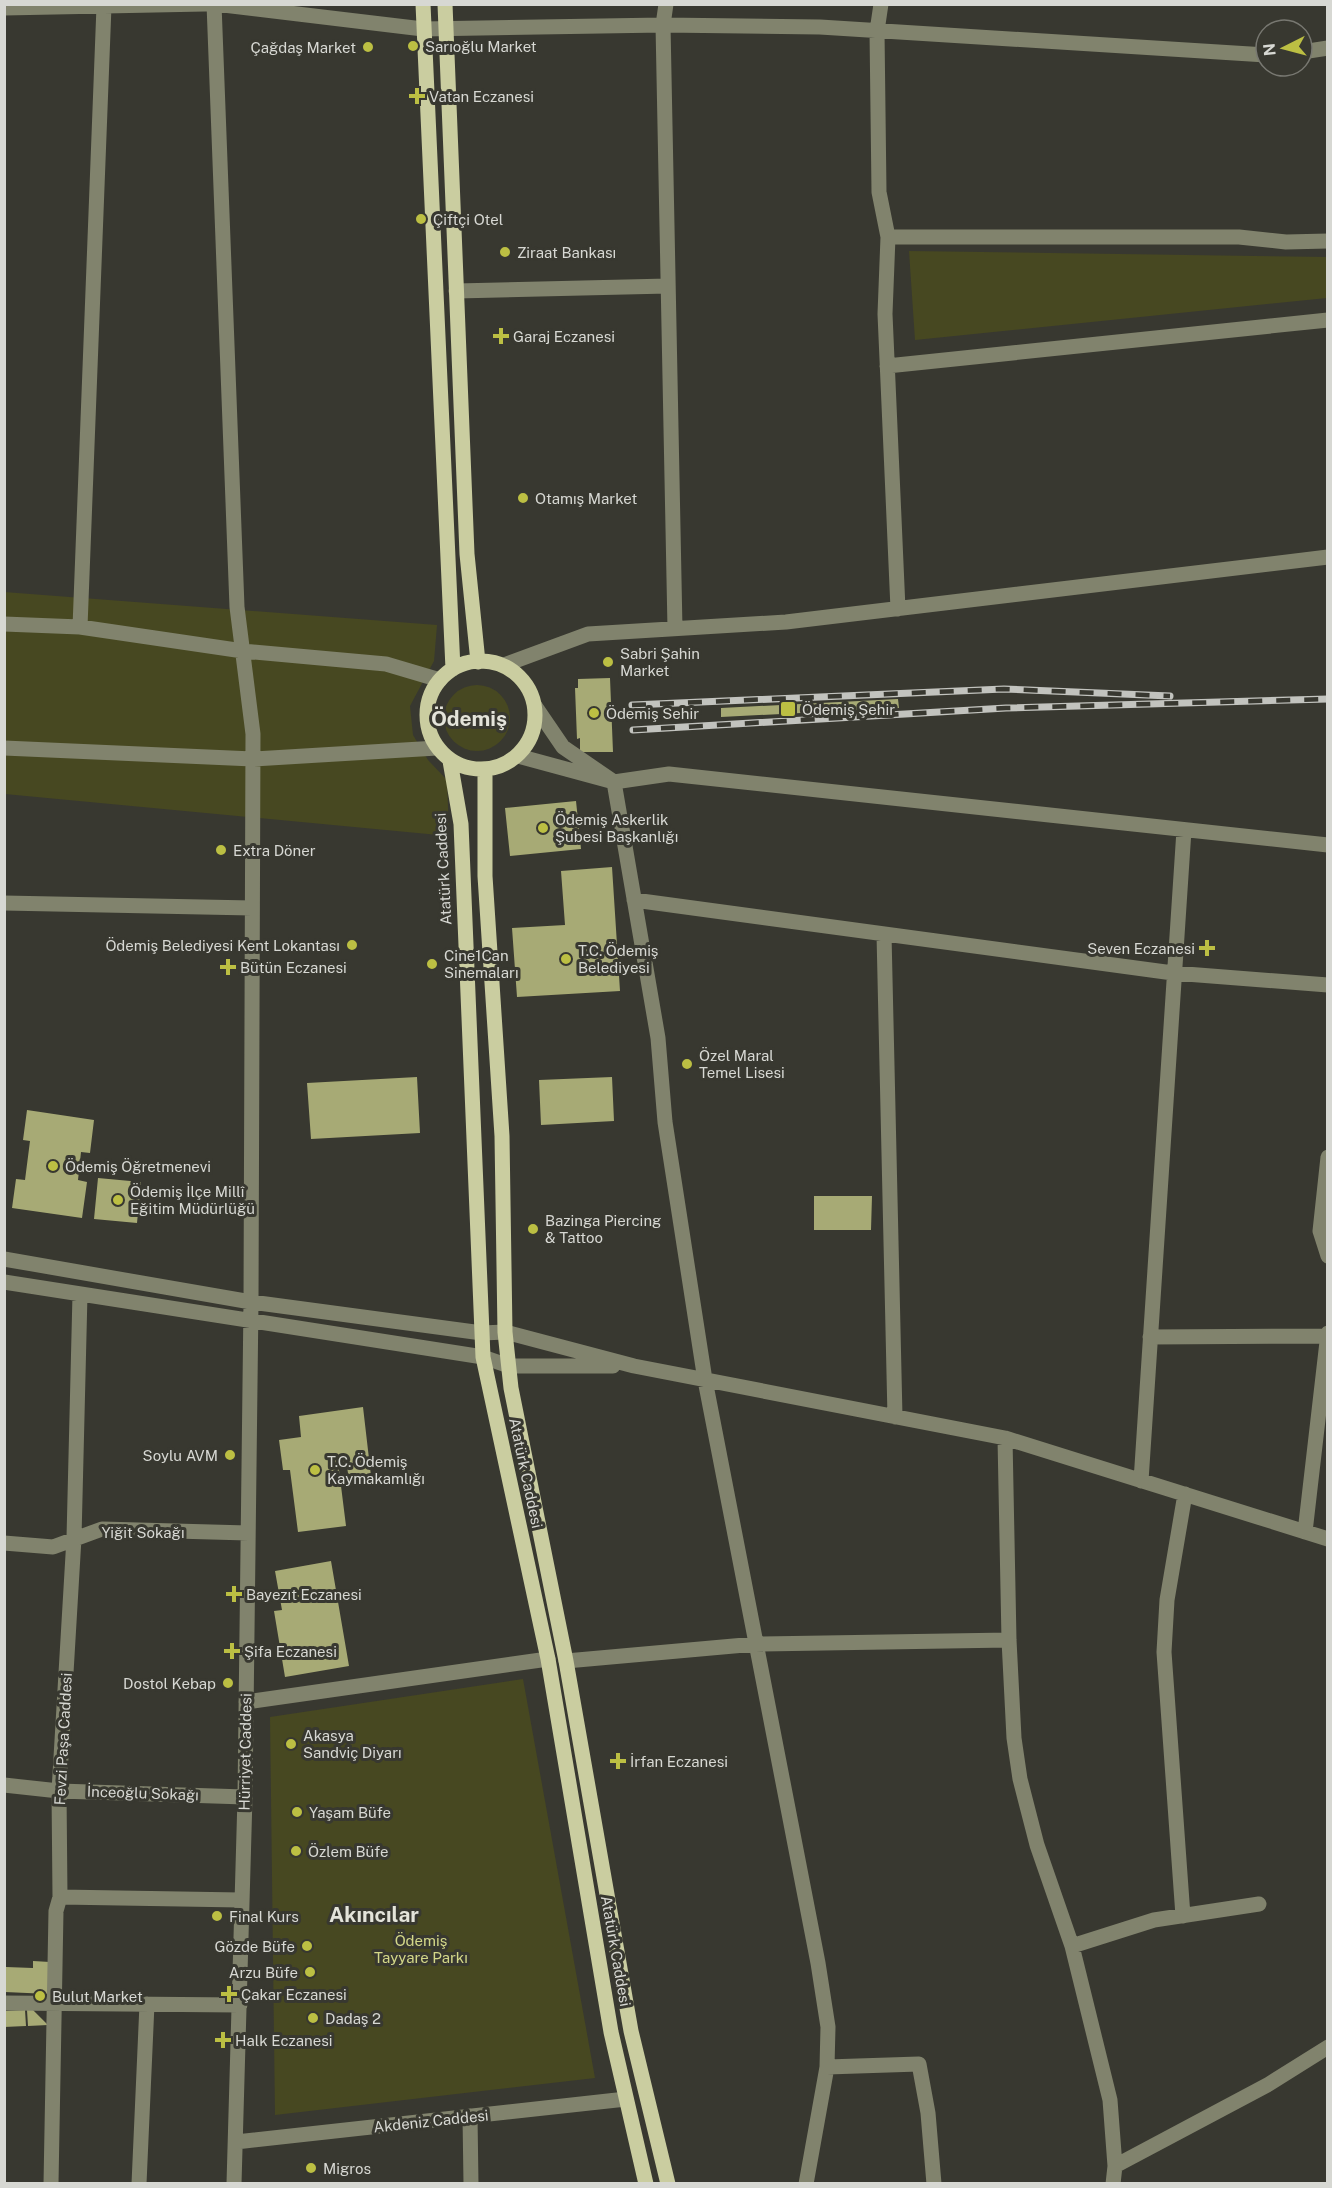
<svg xmlns="http://www.w3.org/2000/svg" width="1332" height="2188" viewBox="0 0 1332 2188" font-family="'Public Sans',sans-serif">
<rect width="100%" height="100%" fill="#383830"/>
<path fill="#474821" d="M909,251L1327,257V298L915,340Z
M4,592L437,625L434,661L410,706L413,735L428,760L447,780L449,836L5,794Z
M444 718a33 33 0 1 1 66 0a33 33 0 1 1-66 0Z
M523,1679L595,2078L275,2115L270,1717Z"/>
<path fill="#a7aa75" d="M610,678L613,752H580V738L577,739L575,688H578V679Z
M898,699L899,708L721,717V708Z
M576,801L581,849L510,856L505,808Z
M612,867L620,991L517,997L512,928L565,925L561,871Z
M417,1077L420,1133L311,1139L307,1083Z
M612,1077L614,1121L541,1125L539,1080Z
M27,1110L94,1120L90,1153L81,1152L78,1180L87,1182L82,1218L12,1208L16,1179L25,1180L30,1141L23,1140Z
M98,1178L141,1182L137,1223L94,1219Z
M814,1196H872L871,1230H814Z
M363,1407L371,1476L349,1479L346,1461L338,1462L346,1526L298,1532L290,1470H283L279,1440L301,1437L299,1416Z
M331,1561L349,1666L285,1677L274,1611L282,1610L275,1571Z
M33,1961L50,1962L49,1994L5,1992L6,1967L33,1968Z
M25,2010L26,2026L4,2027V2011Z
M27,2010H33L48,2025L28,2026Z"/>
<g fill="none" stroke-linecap="round" stroke-linejoin="round">
<path stroke="#81836d" stroke-width="15" d="M214,4L237,607L253,734L251,1302L245,1797L234,2184
M215,4L423,29L663,25L820,27L1266,55
M666,4L663,25L675,629
M881,4L877,31L879,192L888,237L885,314L898,609
M4,8L205,4
M1302,52L1328,48
M888,237H1239L1286,242L1328,241
M456,291L668,286
M887,366L1328,320
M4,624L80,627L243,651L386,664L440,680
M80,627L104,6
M504,665L588,634L786,622L1328,557
M535,706L563,747L614,782L658,1038L665,1122L705,1380L818,1963L828,2027L827,2067L806,2184
M4,748L253,759L437,748
M518,756L614,782L669,774L1328,845
M634,900L1173,973L1328,985
M4,903L252,908
M884,934L895,1417
M1328,1157L1320,1231L1328,1256
M4,1259L251,1302L482,1333L505,1332L634,1366L1005,1438L1328,1539
M4,1282L483,1357L509,1366H613
M1150,1337L1327,1336
M1005,1438L1009,1640L1014,1738L1020,1779L1037,1845L1072,1946L1110,2100L1115,2166L1113,2184
M1141,1481L1184,830
M1305,1532L1328,1333
M4,1543L53,1547L102,1529L248,1533
M566,1661L756,1644L1009,1640
M246,1702L548,1659
M4,1785L59,1791L245,1797
M60,1897L241,1900
M1183,1916L1164,1652L1167,1600L1185,1494
M1072,1946L1154,1920L1259,1904
M4,2003L240,2005
M827,2067L919,2064L928,2113L934,2184
M470,2116L471,2184
M236,2142L626,2099
M1115,2166L1269,2084L1328,2047
M51,2184L56,1911L60,1897L59,1791L74,1538L80,1294
M139,2184L147,2004"/>
<path stroke="#cacda0" stroke-width="15" d="M423,4L453,669
M445,4L467,554L478,662
M427 715a54 54 0 1 1 108 0a54 54 0 1 1-108 0Z
M450,761L461,824L483,1357L548,1659L611,2032L646,2184
M485,770V876L502,1136L505,1332L511,1388L566,1661L631,2031L668,2184"/>
<g stroke="#c2c3be" stroke-width="7">
<path id="rail" d="M632,705L1004,689L1170,696
M633,730L1006,708L1328,699"/>
</g>
<use href="#rail" stroke="#383830" stroke-width="4.5" stroke-dasharray="14" stroke-linecap="butt"/>
</g>
<g fill="#bcbf43" stroke="#383830" stroke-width="2">
<circle cx="413" cy="46" r="6"/>
<circle cx="368" cy="47" r="6"/>
<path d="M414 87h6v6h6v6h-6v6h-6v-6h-6v-6h6z"/>
<circle cx="421" cy="219" r="6"/>
<circle cx="505" cy="252" r="6"/>
<path d="M498 327h6v6h6v6h-6v6h-6v-6h-6v-6h6z"/>
<circle cx="523" cy="498" r="6"/>
<circle cx="608" cy="662" r="6"/>
<rect x="780" y="701" width="16" height="16" rx="3"/>
<circle cx="594" cy="713" r="6"/>
<circle cx="543" cy="828" r="6"/>
<circle cx="221" cy="850" r="6"/>
<circle cx="352" cy="945" r="6"/>
<path d="M1204 939h6v6h6v6h-6v6h-6v-6h-6v-6h6z"/>
<circle cx="566" cy="959" r="6"/>
<circle cx="432" cy="964" r="6"/>
<path d="M225 958h6v6h6v6h-6v6h-6v-6h-6v-6h6z"/>
<circle cx="687" cy="1064" r="6"/>
<circle cx="53" cy="1166" r="6"/>
<circle cx="118" cy="1200" r="6"/>
<circle cx="533" cy="1229" r="6"/>
<circle cx="230" cy="1455" r="6"/>
<circle cx="315" cy="1470" r="6"/>
<path d="M231 1585h6v6h6v6h-6v6h-6v-6h-6v-6h6z"/>
<path d="M229 1642h6v6h6v6h-6v6h-6v-6h-6v-6h6z"/>
<circle cx="228" cy="1683" r="6"/>
<circle cx="291" cy="1744" r="6"/>
<path d="M615 1752h6v6h6v6h-6v6h-6v-6h-6v-6h6z"/>
<circle cx="297" cy="1812" r="6"/>
<circle cx="296" cy="1851" r="6"/>
<circle cx="217" cy="1916" r="6"/>
<circle cx="307" cy="1946" r="6"/>
<circle cx="310" cy="1972" r="6"/>
<path d="M226 1985h6v6h6v6h-6v6h-6v-6h-6v-6h6z"/>
<circle cx="40" cy="1996" r="6"/>
<circle cx="313" cy="2018" r="6"/>
<path d="M220 2031h6v6h6v6h-6v6h-6v-6h-6v-6h6z"/>
<circle cx="311" cy="2168" r="6"/>
</g>
<g text-anchor="middle" dominant-baseline="central" stroke-width="6" stroke-linejoin="round" paint-order="stroke">
<g font-size="15" fill="#d7d8d3" stroke="#383830" text-anchor="start">
<text x="425" y="46">Sarıoğlu Market</text>
<text x="356" y="47" text-anchor="end">Çağdaş Market</text>
<text x="429" y="96">Vatan Eczanesi</text>
<text x="433" y="219">Çiftçi Otel</text>
<text x="517" y="252">Ziraat Bankası</text>
<text x="513" y="336">Garaj Eczanesi</text>
<text x="535" y="498">Otamış Market</text>
<text x="620" y="653">Sabri Şahin<tspan x="620" dy="17">Market</tspan></text>
<text x="802" y="709">Ödemiş Şehir</text>
<text x="606" y="713">Ödemiş Sehir</text>
<text x="555" y="819">Ödemiş Askerlik<tspan x="555" dy="17">Şubesi Başkanlığı</tspan></text>
<text x="233" y="850">Extra Döner</text>
<text x="340" y="945" text-anchor="end">Ödemiş Belediyesi Kent Lokantası</text>
<text x="1195" y="948" text-anchor="end">Seven Eczanesi</text>
<text x="578" y="950">T.C. Ödemiş<tspan x="578" dy="17">Belediyesi</tspan></text>
<text x="444" y="955">Cine1Can<tspan x="444" dy="17">Sinemaları</tspan></text>
<text x="240" y="967">Bütün Eczanesi</text>
<text x="699" y="1055">Özel Maral<tspan x="699" dy="17">Temel Lisesi</tspan></text>
<text x="65" y="1166">Ödemiş Öğretmenevi</text>
<text x="130" y="1191">Ödemiş İlçe Millî<tspan x="130" dy="17">Eğitim Müdürlüğü</tspan></text>
<text x="545" y="1220">Bazinga Piercing<tspan x="545" dy="17">&amp; Tattoo</tspan></text>
<text x="218" y="1455" text-anchor="end">Soylu AVM</text>
<text x="327" y="1461">T.C. Ödemiş<tspan x="327" dy="17">Kaymakamlığı</tspan></text>
<text x="246" y="1594">Bayezıt Eczanesi</text>
<text x="244" y="1651">Şifa Eczanesi</text>
<text x="216" y="1683" text-anchor="end">Dostol Kebap</text>
<text x="303" y="1735">Akasya<tspan x="303" dy="17">Sandviç Diyarı</tspan></text>
<text x="630" y="1761">İrfan Eczanesi</text>
<text x="309" y="1812">Yaşam Büfe</text>
<text x="308" y="1851">Özlem Büfe</text>
<text x="229" y="1916">Final Kurs</text>
<text x="295" y="1946" text-anchor="end">Gözde Büfe</text>
<text x="298" y="1972" text-anchor="end">Arzu Büfe</text>
<text x="241" y="1994">Çakar Eczanesi</text>
<text x="52" y="1996">Bulut Market</text>
<text x="325" y="2018">Dadaş 2</text>
<text x="235" y="2040">Halk Eczanesi</text>
<text x="323" y="2168">Migros</text>
</g>
<g font-size="15" fill="#d7d8d3" stroke="#383830">
<text transform="translate(443 869) rotate(-93)">Atatürk Caddesi</text>
<text transform="translate(526 1473) rotate(78)">Atatürk Caddesi</text>
<text x="143" y="1532">Yiğit Sokağı</text>
<text transform="translate(63 1739) rotate(-87)">Fevzi Paşa Caddesi</text>
<text transform="translate(245 1752) rotate(-89)">Hürriyet Caddesi</text>
<text transform="translate(143 1793) rotate(2)">İnceoğlu Sokağı</text>
<text transform="translate(616 1951) rotate(80)">Atatürk Caddesi</text>
<text transform="translate(431 2121) rotate(-6)">Akdeniz Caddesi</text>
</g>
<g font-size="15" fill="#d3d788" stroke="#383830">
<text x="421" y="1940">Ödemiş<tspan x="421" dy="17">Tayyare Parkı</tspan></text>
</g>
<g font-size="21" font-weight="bold" fill="#e4e4da" stroke="#383830">
<text x="469" y="718">Ödemiş</text>
<text x="374" y="1914">Akıncılar</text>
</g>
</g>
<rect width="1332" height="2188" fill="none" stroke="#d7d8d3" stroke-width="12"/>
<g transform="translate(1284 48) rotate(264)"><circle r="28" fill="#383830" stroke="#787871" stroke-width="1.5"/>
<path d="M0-4.5L10 22L0 15L-10 22Z" fill="#bcbf43"/>
<text y="-9" font-size="16" font-weight="bold" text-anchor="middle" fill="#d7d8d3">N</text>
</g>
</svg>
